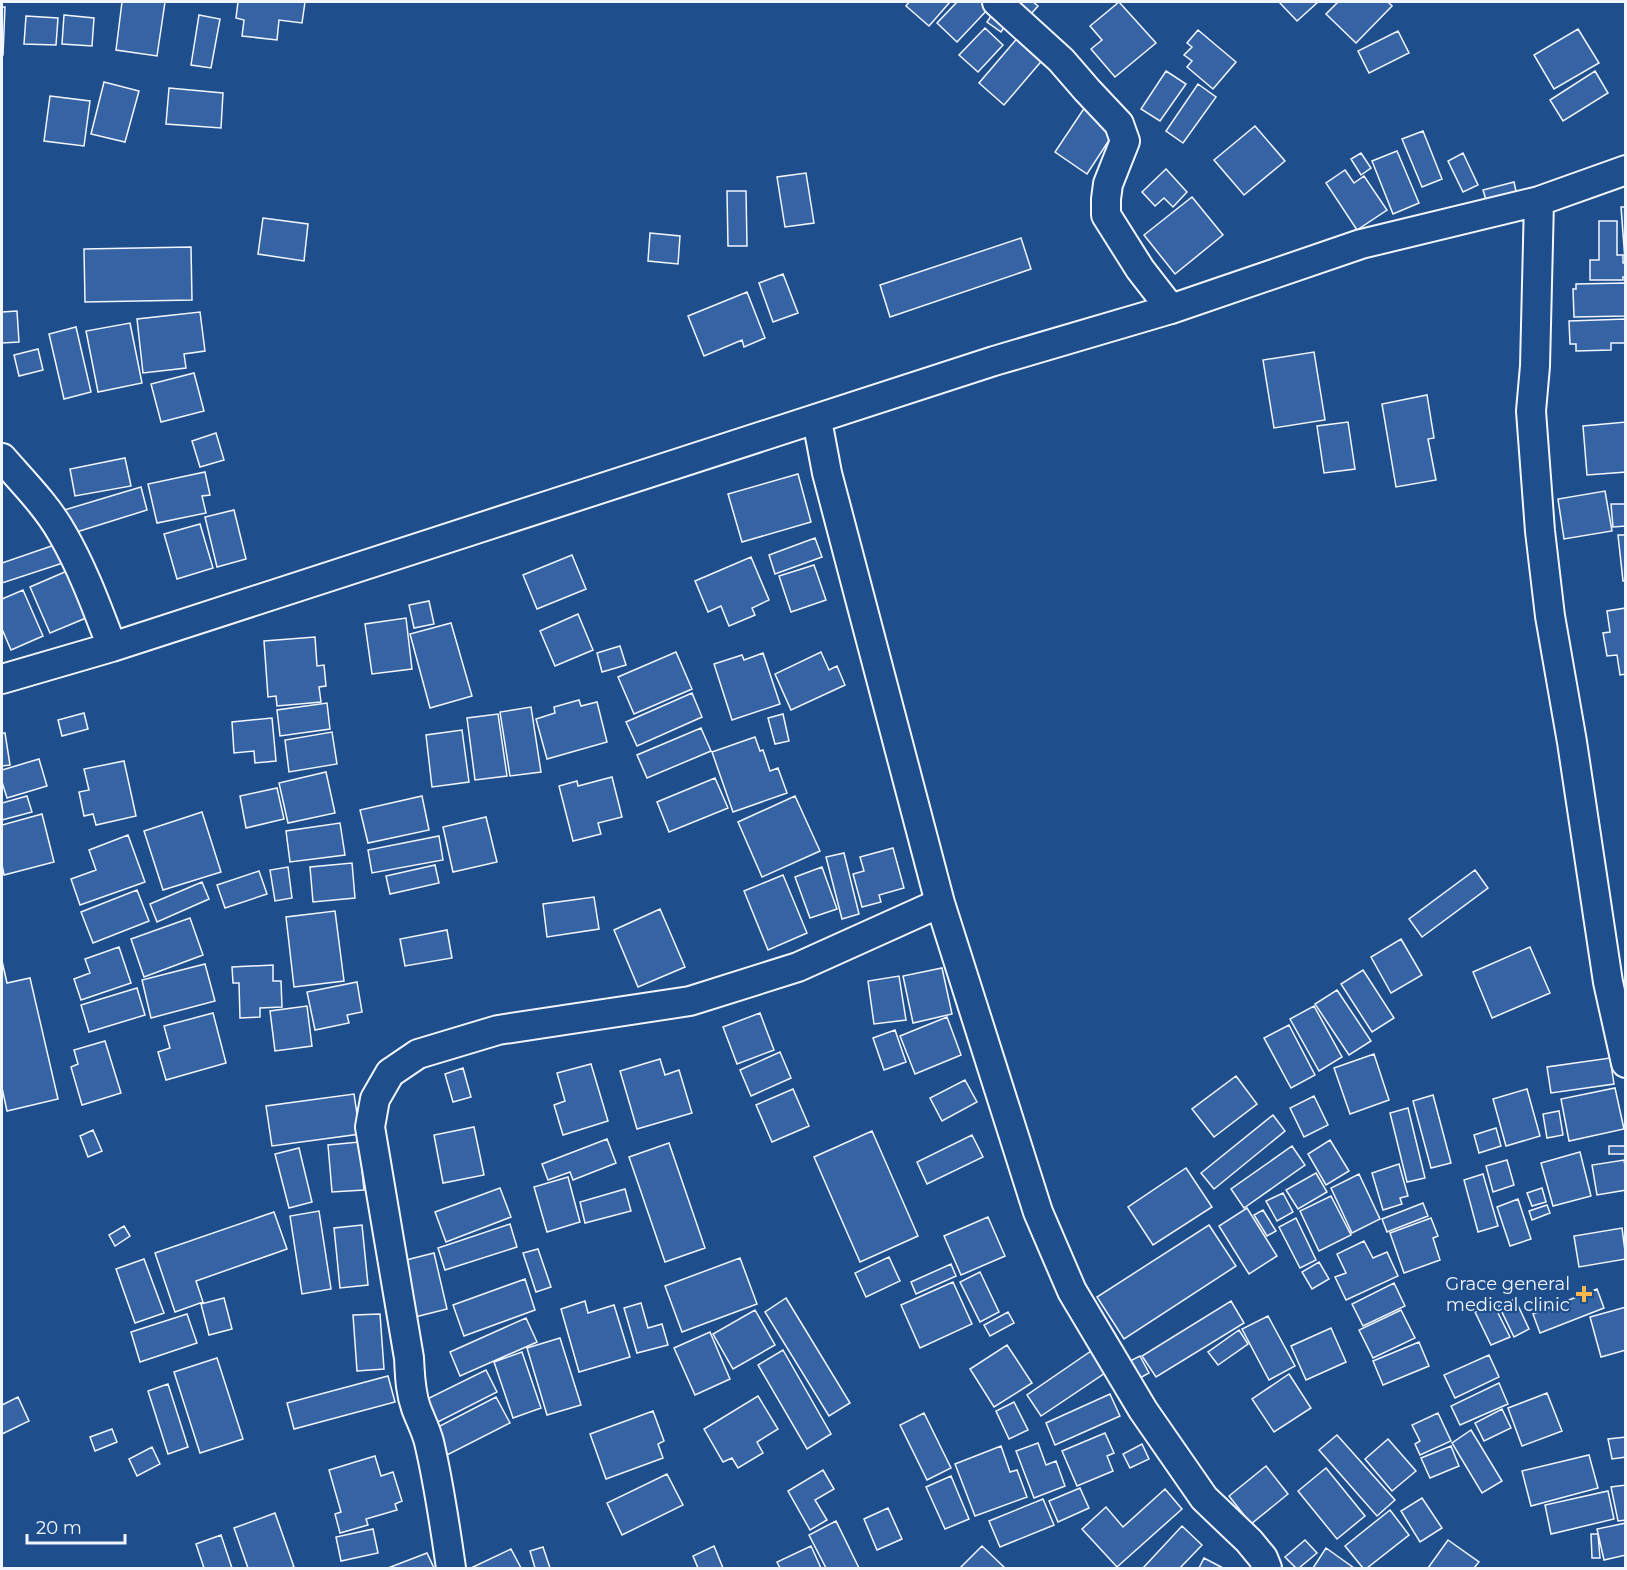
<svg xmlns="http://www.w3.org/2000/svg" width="1627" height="1570" viewBox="0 0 1627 1570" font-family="Montserrat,sans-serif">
<rect width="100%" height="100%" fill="#1f4e8c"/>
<path fill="#3563a3" stroke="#f2f6ff" stroke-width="1.5" d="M122,2H165L157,56L116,50Z
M238,2H305L302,23L279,20L277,40L242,36L244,20L236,18Z
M909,2H950L929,26L906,6Z
M957,2H983L989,8L957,42L937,23Z
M1018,2H1033L1038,6L1031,14Z
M1119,2L1156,43L1115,77L1091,49L1102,40L1090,26Z
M1279,2H1318L1297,21Z
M1338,2H1388L1392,6L1356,43L1326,14Z
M2,7H5L3,55H2Z
M993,13L1007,23L1001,32L987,22Z
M64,15L94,18L92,46L62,44Z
M199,15L220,19L211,68L191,65Z
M26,16L58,18L56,45L24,44Z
M985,28L1003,45L978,72L959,55Z
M1578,29L1599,63L1554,89L1534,55Z
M1198,30L1236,62L1213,89L1187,67L1192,61L1184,55L1192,47L1187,43Z
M1398,31L1409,53L1369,73L1358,51Z
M1020,35L1045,57L1004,105L979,83Z
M1166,71L1186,84L1160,121L1141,109Z
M1595,71L1608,93L1563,121L1550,100Z
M104,82L139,91L125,142L91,134Z
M1198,84L1216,97L1183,143L1166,131Z
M169,88L223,93L221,128L166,124Z
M50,96L90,101L84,146L44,141Z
M1085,107L1117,128L1087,174L1055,152Z
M1255,126L1285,161L1244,195L1214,160Z
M1423,131L1442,179L1422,187L1402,139Z
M1397,151L1419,203L1393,214L1372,161Z
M1361,153L1371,168L1361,175L1351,159Z
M1463,153L1478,185L1463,192L1448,161Z
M1166,169L1187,192L1173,207L1164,198L1155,206L1142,192Z
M1345,170L1354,183L1364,176L1387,210L1357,230L1326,183Z
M806,173L814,223L785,227L777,177Z
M1514,182L1517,196L1487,203L1483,190Z
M727,191H746L747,246H728Z
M1192,197L1223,235L1175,274L1144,235Z
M1621,207H1626V260H1625Z
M263,218L308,224L304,261L258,254Z
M1599,221H1617V255H1623V263H1626V277H1623V280H1590V260H1599Z
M650,233L680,236L678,264L648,261Z
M1021,238L1031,269L890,317L880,285Z
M191,247L192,300L85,302L84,249Z
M783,274L798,313L773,322L759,283Z
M1626,283V316L1574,317L1573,289H1576V284Z
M747,292L765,338L744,347L742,340L704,356L688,316Z
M17,311L19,342L2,343V312Z
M200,312L205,351L184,354L186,368L143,373L137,319Z
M1626,319V343H1611V350L1576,351V344H1570L1569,321Z
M130,323L142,383L98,392L86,331Z
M76,327L91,392L64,399L49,334Z
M38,349L43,370L19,376L14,355Z
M1314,352L1325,420L1274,428L1263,360Z
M194,373L204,411L161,422L151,384Z
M1427,395L1434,438L1428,439L1436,480L1396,487L1382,404Z
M1348,422L1355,469L1324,473L1317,426Z
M1626,422V472L1587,475L1583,426Z
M216,433L224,460L200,467L192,441Z
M125,458L131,486L75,496L70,469Z
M205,472L210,495L202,496L206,513L157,523L148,484Z
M798,474L811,522L742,542L728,494Z
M141,487L147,510L67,535L61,511Z
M1605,491L1612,531L1564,539L1558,499Z
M1611,504H1626V526L1613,527Z
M234,510L246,559L217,567L205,517Z
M200,524L213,568L177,579L164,534Z
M1618,535H1626V581H1623Z
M815,538L822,557L775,574L769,555Z
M66,541L72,560L2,583V563Z
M572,555L586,589L537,609L523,575Z
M751,557L769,600L752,608L755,615L729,626L721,606L708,612L695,581Z
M814,565L826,600L791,612L779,576Z
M67,571L86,618L50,633L30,587Z
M23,590L43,636L11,650L2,629V599Z
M429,601L434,624L414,628L409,605Z
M1626,608V674L1620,675L1617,655L1607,656L1603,633L1610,632L1607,611Z
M578,614L593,650L555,666L540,631Z
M406,618L412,669L372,674L365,624Z
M451,623L472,696L430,708L410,634Z
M315,637L317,666L324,665L326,686L319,687L321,702L277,706L276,696L268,697L264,641Z
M620,646L626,665L602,672L597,653Z
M676,652L692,689L634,714L618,677Z
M821,652L829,670L837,666L845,685L791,710L775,674Z
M763,653L780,704L732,720L714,664L742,655L744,660Z
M692,693L702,717L637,746L626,722Z
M579,700L581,706L597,702L607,742L547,759L536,719L555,713L554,707Z
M327,703L330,729L280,736L277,710Z
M531,707L541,772L510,776L500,712Z
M84,713L88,729L62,736L58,720Z
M498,714L507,776L475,780L467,718Z
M783,714L789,741L775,744L768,718Z
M272,718L276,761L255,763L254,751L234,753L232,722Z
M701,728L711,751L647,778L637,755Z
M462,730L469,782L432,787L426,735Z
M332,732L337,764L289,772L285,740Z
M2,733H5L10,765L2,766Z
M755,737L760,751L763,750L770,771L778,768L787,793L733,812L712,752Z
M39,759L47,786L7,798L2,782V770Z
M124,761L136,816L96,825L93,814L84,816L79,792L89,790L84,769Z
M326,772L335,813L288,823L279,783Z
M612,777L622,817L598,823L601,834L573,841L559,786L577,781L578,786Z
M715,778L728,808L669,832L657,802Z
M277,788L284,819L246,828L240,796Z
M27,796L32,812L2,820V803Z
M422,796L429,830L368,843L360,810Z
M795,796L820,851L762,877L738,822Z
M202,812L221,872L163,890L144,831Z
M42,814L54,862L4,875L2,865V825Z
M486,817L497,862L453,872L443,827Z
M340,823L345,855L290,862L286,831Z
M128,835L145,882L80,905L71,879L96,870L89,850Z
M439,836L443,860L372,873L368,850Z
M893,848L904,888L879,895L881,902L862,907L853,874L864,871L860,857Z
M844,853L859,914L842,919L826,857Z
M352,863L355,898L313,902L310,867Z
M435,865L439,883L390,894L386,876Z
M288,867L292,898L275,901L270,870Z
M822,867L837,909L810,918L795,877Z
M1475,870L1488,888L1422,937L1409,919Z
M259,871L267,894L225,908L217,885Z
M783,875L807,933L768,950L744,891Z
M202,882L209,899L157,922L150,904Z
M137,890L149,921L93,943L81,912Z
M594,897L599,929L547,937L543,904Z
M660,909L685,967L638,987L614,930Z
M335,911L344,981L294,987L286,917Z
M190,918L203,955L144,977L131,939Z
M447,930L452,958L405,966L400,939Z
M1401,939L1422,975L1391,993L1371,957Z
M119,947L131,983L81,1000L74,979L90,973L85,959Z
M1530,947L1550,993L1492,1018L1473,972Z
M2,961L7,983L30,978L58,1099L7,1111L2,1088Z
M205,964L215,1001L151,1018L142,980Z
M273,965V981H281L282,1007L260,1008V1017L240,1018L239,983H233L232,967Z
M942,968L952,1014L913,1023L903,976Z
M1363,970L1394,1018L1372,1032L1341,984Z
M899,976L906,1020L874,1024L868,981Z
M357,982L362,1012L347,1015L349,1023L315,1030L307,992Z
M137,988L145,1015L89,1032L81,1005Z
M1337,990L1371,1041L1349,1055L1315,1004Z
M307,1006L312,1046L275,1051L270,1011Z
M1314,1006L1342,1057L1319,1071L1290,1019Z
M213,1013L226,1063L166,1080L158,1052L170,1048L164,1026Z
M760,1013L774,1050L737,1064L723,1027Z
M947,1017L961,1055L915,1074L900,1036Z
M1289,1025L1315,1075L1291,1088L1264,1038Z
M895,1030L906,1062L884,1070L873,1038Z
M105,1041L121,1093L82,1105L71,1067L78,1064L74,1050Z
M780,1052L791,1078L751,1096L740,1070Z
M1374,1054L1389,1100L1350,1114L1334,1068Z
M1610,1058L1614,1084L1551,1093L1547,1067Z
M660,1059L665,1075L679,1070L692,1113L637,1129L620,1071Z
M591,1064L608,1121L563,1135L554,1105L565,1101L557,1073Z
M463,1068L471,1097L453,1102L445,1074Z
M1236,1076L1257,1104L1214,1137L1192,1109Z
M965,1080L977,1102L942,1121L930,1098Z
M1615,1088L1624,1129L1569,1141L1561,1099Z
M793,1089L809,1126L772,1142L756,1105Z
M1527,1089L1540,1136L1506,1146L1493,1099Z
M354,1094L360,1134L272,1146L266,1106Z
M1433,1095L1451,1163L1431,1168L1413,1101Z
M1314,1096L1328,1125L1304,1137L1290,1108Z
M1408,1108L1425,1178L1407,1182L1390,1113Z
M1559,1111L1563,1135L1547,1138L1543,1114Z
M1273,1115L1285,1131L1214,1189L1201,1173Z
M474,1127L484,1175L443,1183L434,1135Z
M1496,1128L1501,1146L1479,1153L1474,1135Z
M93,1130L102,1151L88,1157L80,1136Z
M872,1131L918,1236L860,1262L814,1157Z
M972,1135L983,1157L927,1184L917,1162Z
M607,1139L616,1163L573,1180L570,1172L548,1180L542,1164Z
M1330,1140L1349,1171L1326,1185L1308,1154Z
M359,1142L364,1190L332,1192L328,1145Z
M669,1143L705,1248L665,1262L629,1157Z
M1292,1146L1305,1165L1244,1208L1231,1189Z
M1609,1146H1625V1154H1609Z
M299,1148L312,1202L289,1208L275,1154Z
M1580,1152L1591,1196L1553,1206L1541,1163Z
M1507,1160L1514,1185L1493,1192L1486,1166Z
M1624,1160L1626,1171V1190L1597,1195L1592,1165Z
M1399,1164L1408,1196L1400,1198L1402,1204L1383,1210L1372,1173Z
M1186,1168L1212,1207L1153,1245L1128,1207Z
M1316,1173L1327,1192L1298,1209L1286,1190Z
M1359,1174L1380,1219L1352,1233L1331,1188Z
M1483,1174L1498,1226L1478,1232L1464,1180Z
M568,1177L580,1222L547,1232L534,1187Z
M500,1188L511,1217L446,1242L435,1212Z
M1542,1188L1546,1202L1532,1206L1527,1193Z
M625,1189L631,1211L585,1223L580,1202Z
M1283,1193L1293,1212L1277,1221L1266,1201Z
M1331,1196L1351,1235L1319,1251L1300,1211Z
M1518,1199L1531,1239L1510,1246L1497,1207Z
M1423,1203L1428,1216L1387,1232L1382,1219Z
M1547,1205L1550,1213L1532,1220L1529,1211Z
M1247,1208L1277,1256L1249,1274L1219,1226Z
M1263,1210L1276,1231L1267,1236L1254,1215Z
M319,1211L331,1289L302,1294L290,1216Z
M274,1212L287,1249L196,1281L203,1302L175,1312L155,1253Z
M988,1217L1005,1256L961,1275L944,1236Z
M1296,1218L1316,1260L1300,1268L1279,1227Z
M1431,1218L1438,1236L1433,1238L1440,1260L1404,1273L1390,1233Z
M510,1224L517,1247L445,1270L438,1248Z
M362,1225L368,1285L340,1288L334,1228Z
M1209,1225L1236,1266L1124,1339L1097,1297Z
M124,1226L130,1236L115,1246L109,1235Z
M1622,1228L1626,1259L1579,1267L1574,1236Z
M1364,1241L1373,1258L1387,1252L1398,1276L1346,1300L1335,1277L1346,1273L1337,1254Z
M538,1249L551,1287L536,1292L523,1253Z
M434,1253L447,1309L415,1317L402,1261Z
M889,1257L900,1281L866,1297L855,1273Z
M740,1258L757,1304L682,1332L665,1286Z
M144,1259L164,1313L135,1323L116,1269Z
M1319,1262L1329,1279L1312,1289L1302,1272Z
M951,1264L956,1276L916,1294L911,1282Z
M980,1272L999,1312L980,1322L960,1282Z
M525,1279L535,1310L464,1336L453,1305Z
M953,1282L972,1324L920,1348L901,1305Z
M1394,1283L1405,1306L1363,1326L1352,1304Z
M1597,1289L1604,1308L1540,1333L1533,1314Z
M224,1298L232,1329L209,1335L201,1304Z
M786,1298L850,1403L829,1416L765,1312Z
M1515,1299L1529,1329L1514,1337L1499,1306Z
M585,1301L588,1313L614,1305L630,1357L579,1372L561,1309Z
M1231,1301L1244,1323L1156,1377L1142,1356Z
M641,1303L648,1328L662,1324L668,1345L637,1353L624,1308Z
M1493,1303L1510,1337L1491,1345L1475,1312Z
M1626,1307V1350L1601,1357L1590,1317Z
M755,1310L775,1345L733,1369L713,1334Z
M1401,1310L1415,1338L1373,1358L1359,1330Z
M1008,1312L1014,1323L990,1336L984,1325Z
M187,1314L197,1343L140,1362L131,1332Z
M380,1314L384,1369L357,1371L353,1315Z
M1268,1316L1295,1366L1269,1380L1242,1329Z
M526,1318L537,1342L460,1376L450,1352Z
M1331,1328L1346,1362L1306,1380L1291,1346Z
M1239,1330L1248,1344L1218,1365L1208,1352Z
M710,1332L730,1379L695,1395L674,1348Z
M560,1338L581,1405L547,1415L527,1348Z
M1419,1342L1429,1366L1383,1385L1373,1361Z
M1007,1345L1032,1383L994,1407L970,1369Z
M1094,1349L1108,1371L1041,1416L1027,1395Z
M783,1350L831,1434L807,1449L758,1365Z
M522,1352L541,1408L513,1418L494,1362Z
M1489,1355L1499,1377L1455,1398L1444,1375Z
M1140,1356L1149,1373L1140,1378L1130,1361Z
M217,1358L243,1439L200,1453L174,1372Z
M486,1370L497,1392L430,1426L419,1403Z
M1289,1374L1311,1408L1274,1432L1252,1399Z
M388,1376L395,1402L294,1429L287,1403Z
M1499,1383L1508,1404L1460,1425L1451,1406Z
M168,1384L188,1447L168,1454L148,1391Z
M1547,1393L1562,1431L1522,1446L1508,1408Z
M1110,1394L1120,1416L1055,1445L1046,1423Z
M758,1396L778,1429L757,1442L763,1453L738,1468L732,1458L723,1462L704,1429Z
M18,1397L29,1421L2,1434V1405Z
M496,1397L510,1423L447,1455L434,1429Z
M1014,1402L1028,1430L1009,1439L996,1411Z
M1502,1409L1511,1428L1484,1441L1475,1423Z
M653,1411L664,1441L658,1444L663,1458L606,1479L590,1434Z
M924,1413L951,1468L927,1480L900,1425Z
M1438,1413L1451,1441L1420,1455L1415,1444L1420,1441L1412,1425Z
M112,1429L117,1442L95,1451L90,1437Z
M1471,1430L1502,1481L1482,1493L1452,1443Z
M1105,1433L1114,1453L1107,1456L1113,1471L1077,1486L1062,1451Z
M1337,1435L1395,1500L1377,1516L1319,1450Z
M1626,1437V1457L1612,1459L1608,1439Z
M1388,1439L1416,1471L1392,1491L1365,1459Z
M1038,1443L1046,1465L1056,1461L1065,1486L1034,1498L1016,1451Z
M1142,1444L1149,1459L1130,1468L1123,1454Z
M1001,1446L1010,1472L1017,1470L1027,1497L975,1516L955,1464Z
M1451,1446L1459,1466L1430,1478L1421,1458Z
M152,1447L160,1464L137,1476L129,1459Z
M1589,1455L1598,1488L1531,1506L1522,1471Z
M375,1456L381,1476L393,1472L402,1501L395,1504L397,1510L366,1519L368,1525L340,1533L335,1514L341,1512L329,1470Z
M1266,1466L1288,1494L1251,1524L1229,1496Z
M1326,1468L1365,1516L1337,1539L1298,1491Z
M823,1470L834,1489L815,1500L827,1520L810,1530L788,1491Z
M667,1474L683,1505L622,1535L607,1503Z
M951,1476L969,1519L945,1529L926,1487Z
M1626,1485V1520L1618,1521L1611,1487Z
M1080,1488L1089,1508L1058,1522L1049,1501Z
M1165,1489L1182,1509L1117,1567L1082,1529L1106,1507L1123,1527Z
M1608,1491L1614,1519L1551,1534L1545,1505Z
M1422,1498L1442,1528L1420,1542L1401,1511Z
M1043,1499L1054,1525L1000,1547L989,1521Z
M888,1508L902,1539L877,1550L864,1519Z
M1390,1510L1409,1535L1367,1568H1363L1345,1546Z
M275,1513L294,1567L290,1568H248L234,1528Z
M836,1521L859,1568H826L809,1535Z
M1626,1523V1555L1604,1560L1597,1529Z
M1182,1526L1202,1545L1180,1568H1143Z
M373,1529L378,1553L341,1561L336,1537Z
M1591,1534H1598L1600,1558H1592Z
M221,1535L232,1568H204L196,1544Z
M1305,1540L1317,1553L1299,1568H1296L1285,1557Z
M1448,1540L1479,1562L1474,1568H1428Z
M714,1546L723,1568H698L693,1556Z
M811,1546L821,1568H780L777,1562Z
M982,1546L1005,1568H960Z
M543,1547L550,1568H535L530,1551Z
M1326,1548L1354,1568H1313Z
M511,1549L521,1568H471Z
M427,1553L434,1568H388Z
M1204,1558L1223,1568H1199Z"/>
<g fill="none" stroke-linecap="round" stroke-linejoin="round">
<g stroke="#f2f6ff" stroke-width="32">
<path id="minor" d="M997,2L1061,60L1087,90L1119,124L1125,141L1108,184L1106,199V215L1140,269L1171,309
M1539,201L1535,366L1531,411L1540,531L1550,616L1572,742L1608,982L1626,1063
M817,420L827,473L940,903L1038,1212L1072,1291L1143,1410L1204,1498L1249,1541L1263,1558L1267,1568
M2,458C22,481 47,506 62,533C83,569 97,608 112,647
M2,679L112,647L994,361L1171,309L1361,244L1539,201L1626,170
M451,1568C445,1526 439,1484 429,1442C426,1430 420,1419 416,1408C410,1391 410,1375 409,1358L370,1127L375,1099L390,1073L418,1054L498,1030L690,1001L798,967L940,903"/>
</g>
<use href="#minor" stroke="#1f4e8c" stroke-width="28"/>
</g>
<path fill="#ffb74d" stroke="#1f4e8c" stroke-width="2" d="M1581 1285h6v6h6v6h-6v6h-6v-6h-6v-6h6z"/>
<g text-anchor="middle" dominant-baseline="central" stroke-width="4.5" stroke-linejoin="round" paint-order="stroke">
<g font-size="18" fill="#f2f6ff" stroke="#1f4e8c" text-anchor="end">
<text x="1570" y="1284">Grace general<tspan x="1570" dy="21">medical clinic</tspan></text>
</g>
</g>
<rect width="1627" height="1570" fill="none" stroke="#f2f6ff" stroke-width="6"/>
<path d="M27 1534v9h98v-9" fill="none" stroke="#f2f6ff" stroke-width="3"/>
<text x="36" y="1534" font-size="18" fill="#f2f6ff" stroke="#1f4e8c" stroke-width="4.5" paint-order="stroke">20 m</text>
</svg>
